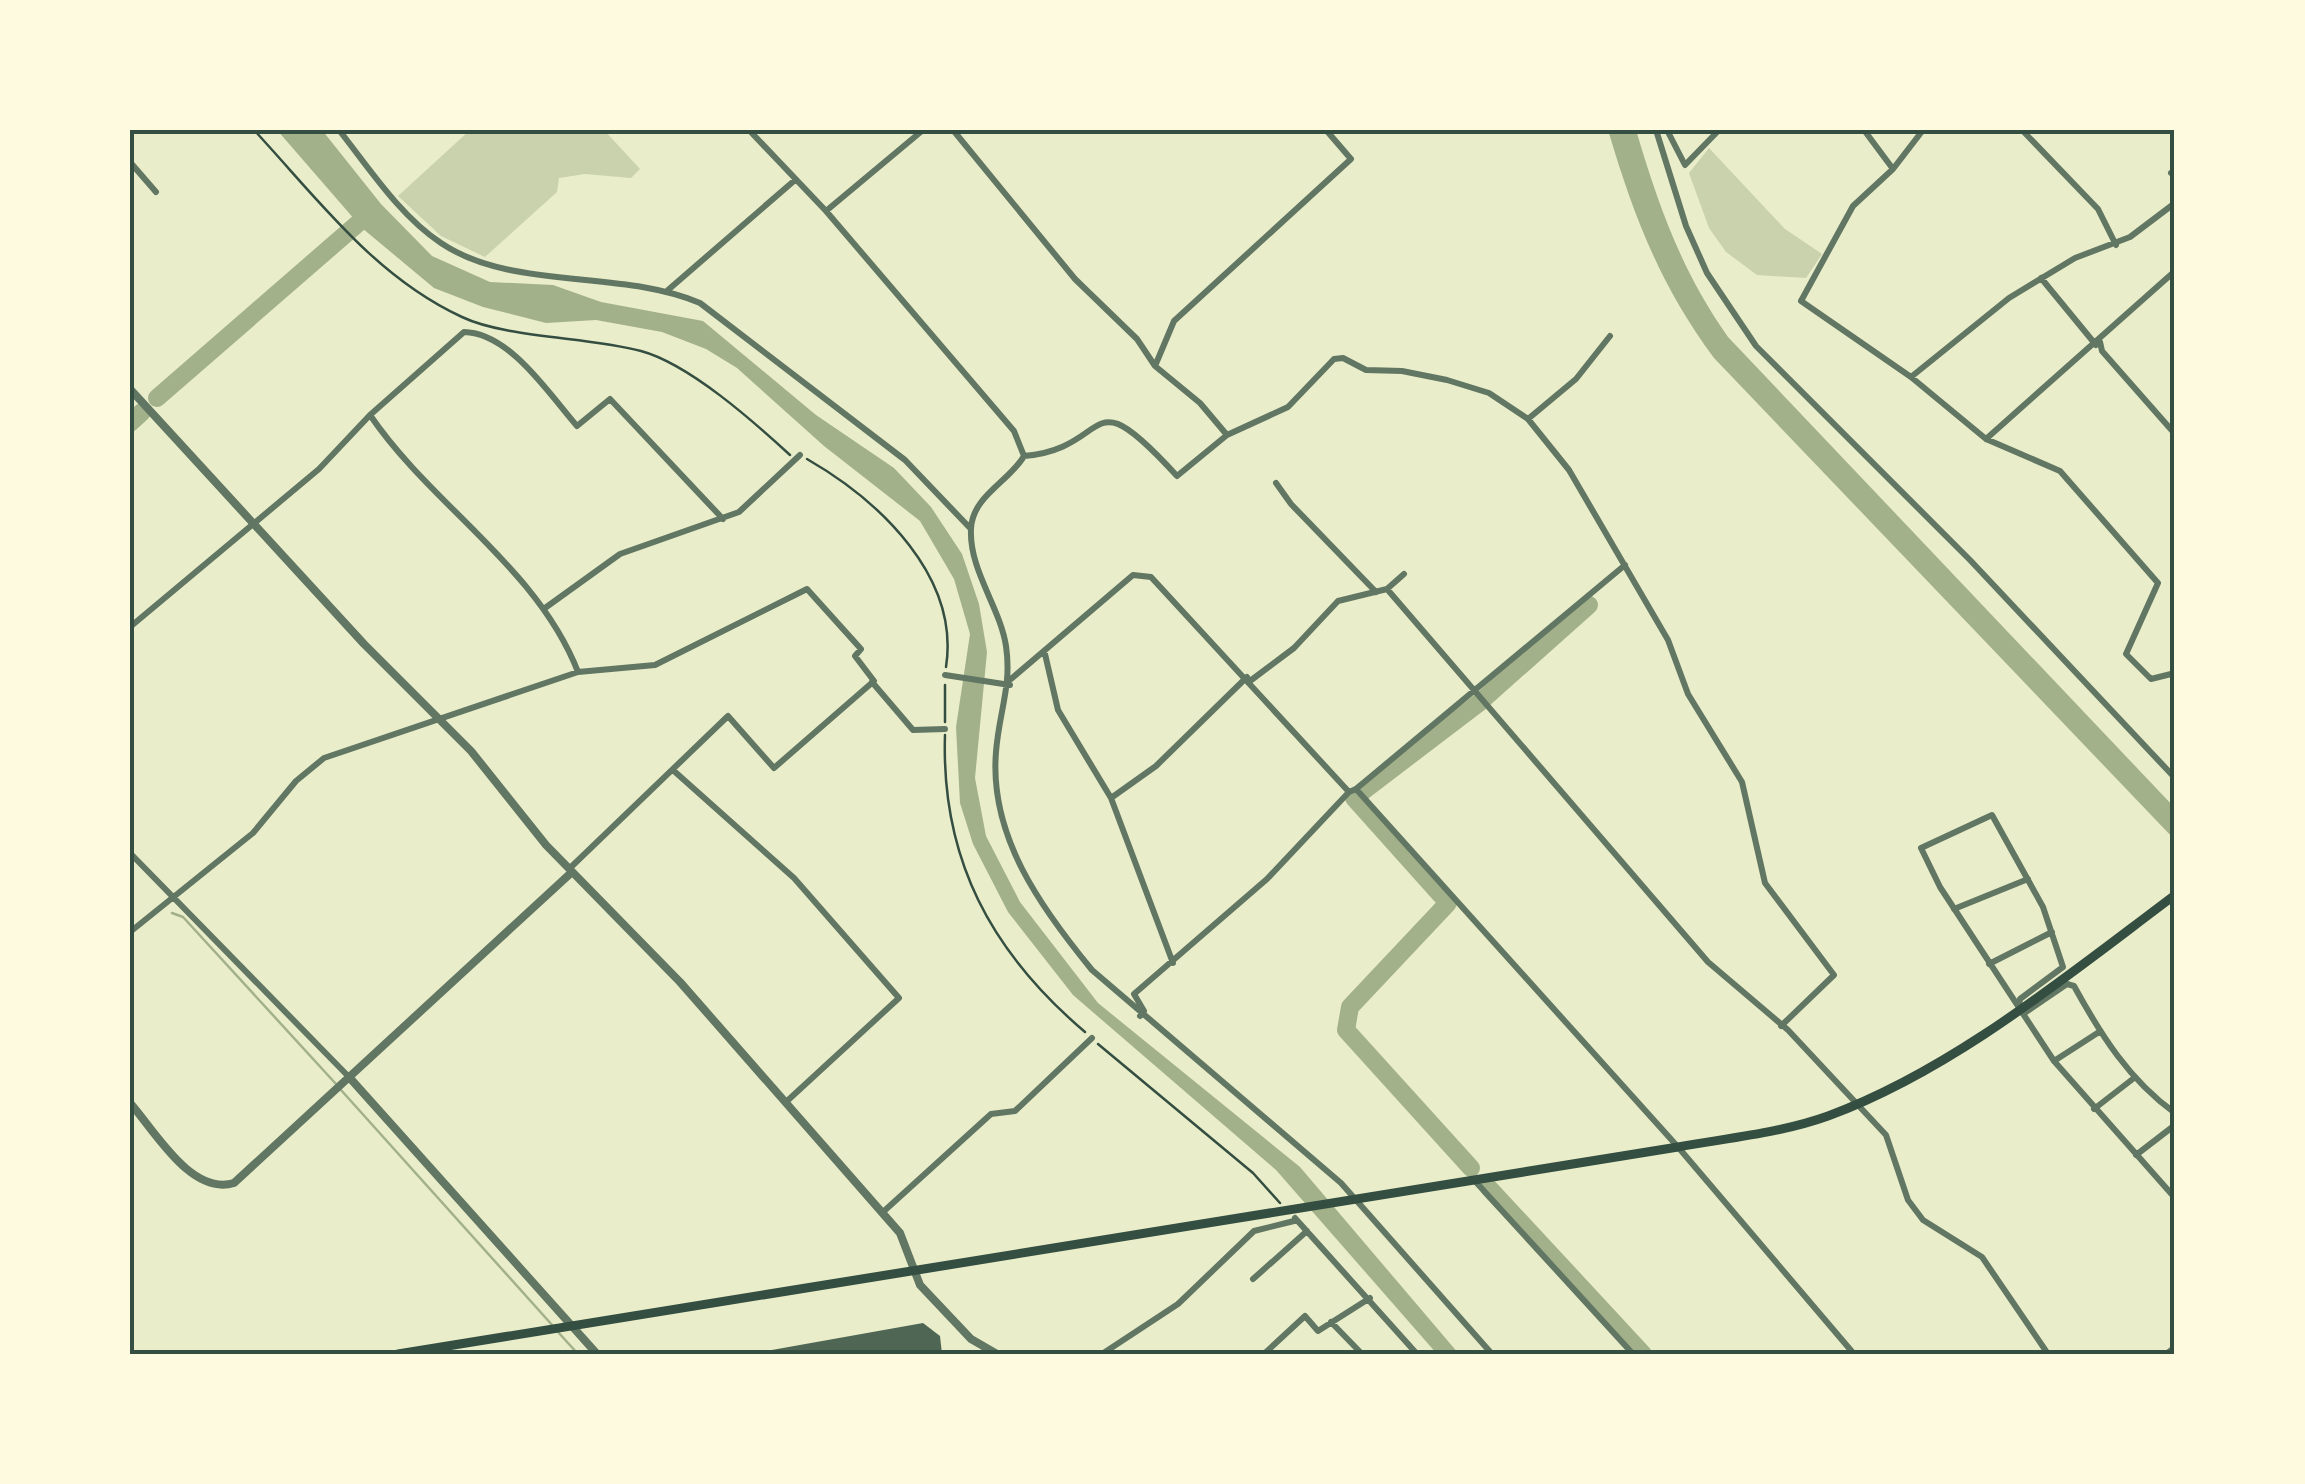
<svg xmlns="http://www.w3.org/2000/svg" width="2305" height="1484" viewBox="0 0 2305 1484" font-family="'IBM Plex Serif',serif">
<rect width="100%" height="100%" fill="#e9edc9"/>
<path fill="#cad2ad" d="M470,130H604L640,169L631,178L585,174L559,178L557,192L485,257L441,236L398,196Z
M1709,148L1785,229L1822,254L1806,278L1757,275L1726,252L1709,228L1689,173Z"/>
<path fill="#a3b18a" d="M277,130H322L381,204L432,256L490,282L553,285L601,302L703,321L816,415L894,468L931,507L962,554L979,604L987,652L975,778L986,836L1020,902L1098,1003L1300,1167L1459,1354H1437L1276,1170L1073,995L1008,912L973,844L960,803L956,727L970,634L954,579L920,521L824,446L737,368L706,349L662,332L596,320L546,323L483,307L434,288L362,228Z
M1608,130H1636C1659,207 1681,270 1728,337L2175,808V840L1714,358C1660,285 1634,217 1608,130Z"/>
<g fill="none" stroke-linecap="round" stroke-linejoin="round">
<path stroke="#a3b18a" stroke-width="2.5" d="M172,913L183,917L336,1084
M341,1090L553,1326
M558,1332L578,1354"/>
<path stroke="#a3b18a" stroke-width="18" d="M157,398L371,212
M130,423L142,412
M1471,1168L1346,1030L1350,1007L1448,903L1354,798L1480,702L1589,605
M1489,1188L1643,1354"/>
</g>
<path fill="#4f6655" d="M923,1323L940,1336L942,1354H750Z"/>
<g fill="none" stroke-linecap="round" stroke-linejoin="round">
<path stroke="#344e41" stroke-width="2.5" d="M254,130C318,199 375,277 462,317C506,338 590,337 641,351C689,364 753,421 790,455
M807,459C880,501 960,577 946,667
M945,685V722
M945,735C941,859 991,952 1085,1032
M1098,1044L1253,1173L1280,1203"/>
<path stroke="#617663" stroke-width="6" d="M339,130C369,168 400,216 441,243C512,291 621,269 700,303L905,460L970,528
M749,130L826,211L1014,431L1024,456C1010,481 972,496 971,529C969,570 1000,607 1006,646C1012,686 999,712 996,752C989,836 1041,908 1092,970L1341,1183L1492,1354
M953,130L1075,279L1137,339L1155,366L1200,403L1227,435
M1656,130L1686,226L1707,273L1756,346L1970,560L2175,778
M1667,130L1685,165L1719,130
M1864,130L1893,169L1853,206L1801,301L1911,377L1986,439L2060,471L2158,583L2126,654L2151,679L2175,673
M2022,130L2098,209L2116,245
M130,162L156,192
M1893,169L1923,130
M2175,170L2171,173L2175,177
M826,211L923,130
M2041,278L2096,345
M668,290L795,180
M2100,342L2102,351L2175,434
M1155,366L1174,321L1351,159L1326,130
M1911,377L2009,298L2075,258L2130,237L2175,203
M370,415C431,505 538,568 578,672
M1528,419L1576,379L1610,336
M1986,439L2175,271
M1024,456C1115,448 1083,373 1177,476L1227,435L1288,407L1334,359L1343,358L1366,370L1402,371L1447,380L1489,393L1528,419L1569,470L1668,640L1688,694L1742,782L1765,883L1834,975L1781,1026
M1276,483L1291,504L1376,592
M1387,589L1708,962L1788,1030L1886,1135L1908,1200L1923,1220L1982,1257L2048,1354
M545,608L620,554L739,512L800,455
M130,627L319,469L370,415L464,332C510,333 549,394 577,426L610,399L723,519
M1045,654L1058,710L1111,798L1173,963
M945,675L1010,685
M1011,679L1133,575L1151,577L1349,792L1356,789L1678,1147L1854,1354
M1250,681L1294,648L1338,601L1387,589L1404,574
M872,682L913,730L945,729
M674,771L794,878L899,998L786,1102
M1356,789L1625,565
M1111,798L1156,766L1247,677
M130,853L349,1077
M1954,909L2028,879
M130,932L253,833L296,781L324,758L578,672L655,665L807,589L861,649L855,656L874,681L774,768L728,716L569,869
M1989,964L2052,932
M2019,1007L2020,999L2063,967L2043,907L1992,815L1921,848L1940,887L2054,1061L2175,1198
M2023,1014L2067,984L2074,986C2101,1035 2129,1080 2175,1113
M1140,1016L1144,1011L1134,994L1267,879L1349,792
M2054,1061L2099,1032
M2094,1109L2134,1078
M2136,1155L2175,1125
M1474,1180L1633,1354
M883,1212L991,1114L1015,1111L1092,1038
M1295,1218L1417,1354
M1253,1279L1307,1231
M1331,1322L1362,1354
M1102,1354L1178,1304L1254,1231L1294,1221
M1264,1354L1305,1316L1318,1331L1370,1298
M2166,1354L2175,1347"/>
<path stroke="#617663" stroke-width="8" d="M130,389L364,644L471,751L546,845L680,982L900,1233L920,1285L971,1339L997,1354
M349,1077L597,1354
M130,1103C155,1131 191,1196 234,1183L572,872"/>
<path stroke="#344e41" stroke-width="9" d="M398,1354L1678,1147C1727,1138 1781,1133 1828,1116C1953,1070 2068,975 2175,895"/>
</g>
<rect width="2305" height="1484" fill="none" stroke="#fefae0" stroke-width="265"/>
<rect x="132" y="132" width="2040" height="1220" fill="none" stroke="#344e41" stroke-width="4"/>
</svg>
